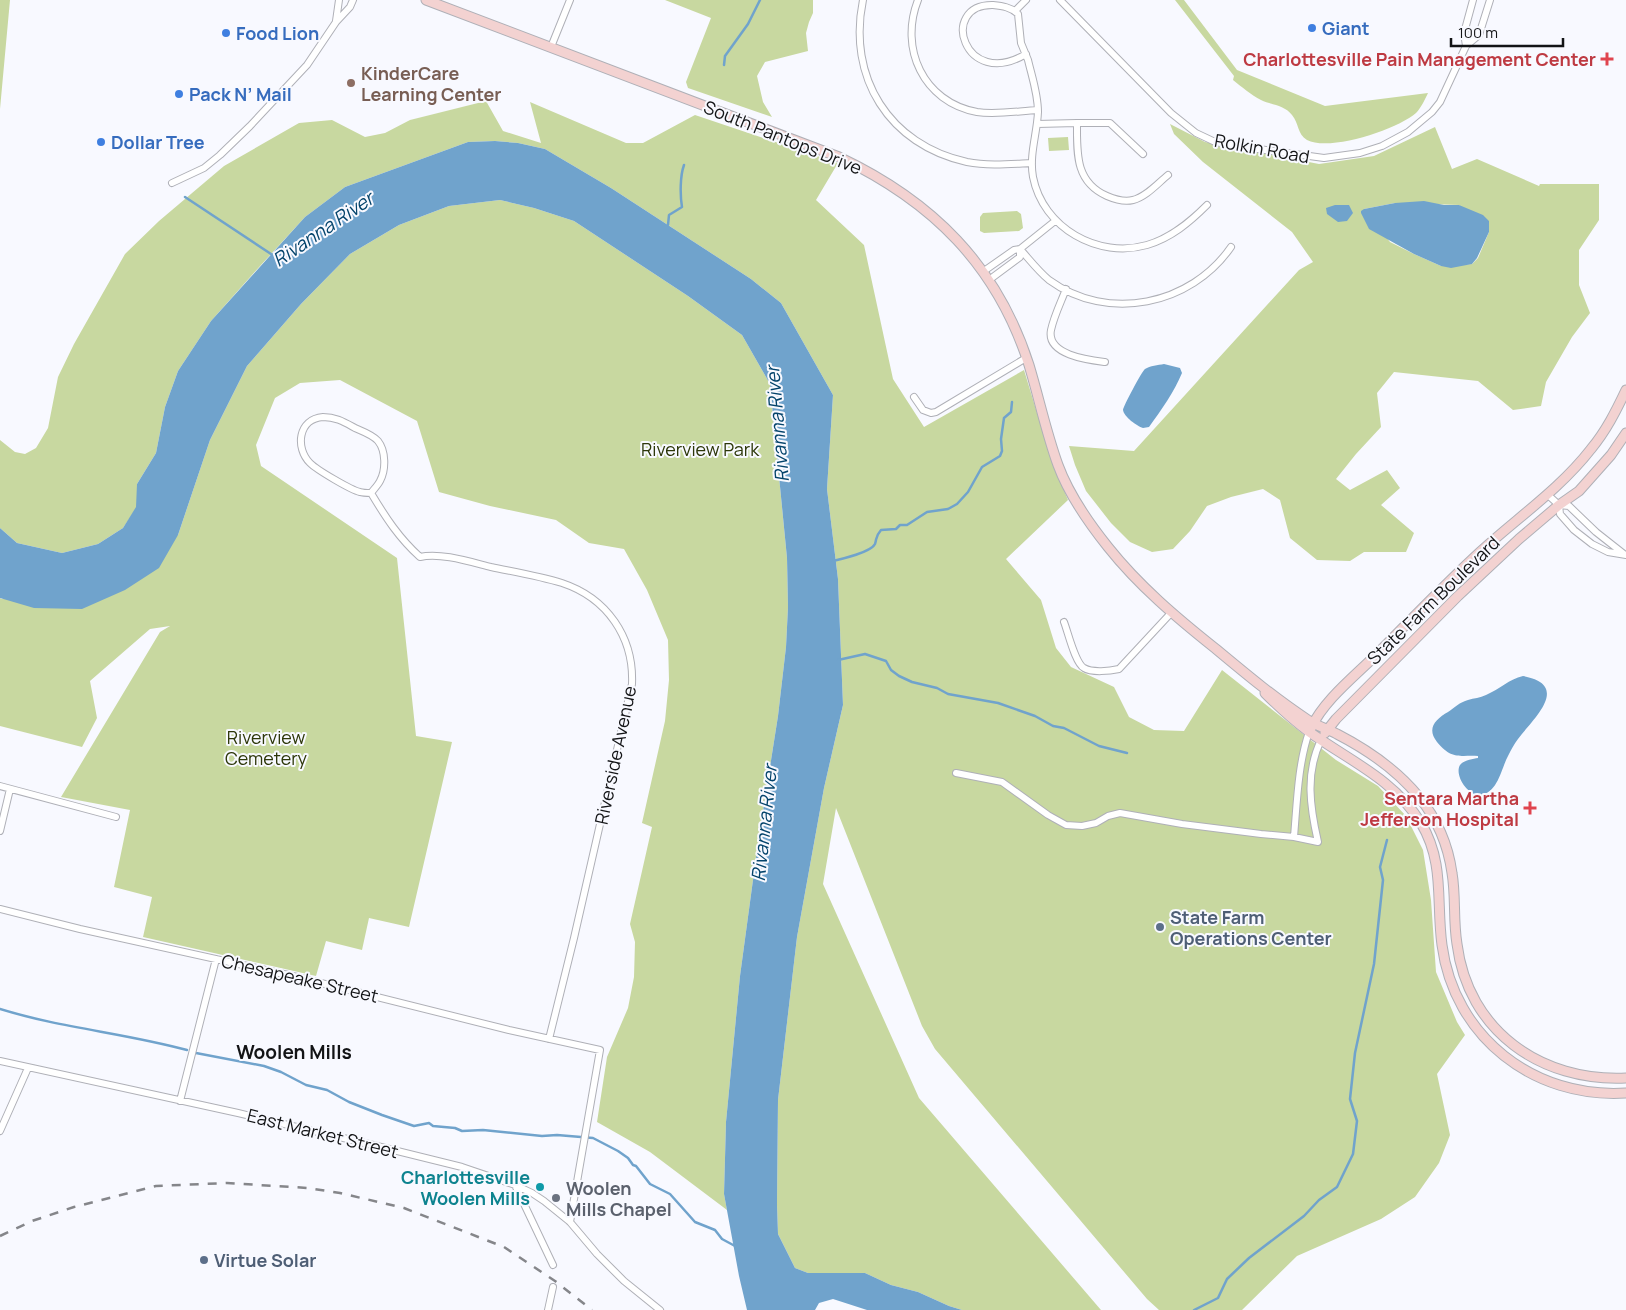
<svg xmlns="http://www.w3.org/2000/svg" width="1626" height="1310" viewBox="0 0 1626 1310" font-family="Manrope,sans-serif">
<rect width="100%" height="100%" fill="#f8f9ff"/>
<path fill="#c8d8a0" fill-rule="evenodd" d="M0,0H10L0,109Z
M665,0H813V13L809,22L806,33L808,51L765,62L757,76L763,102L772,117L688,88L686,82L711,18Z
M1175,0H1184L1237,70L1325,106L1428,93C1425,99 1421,108 1416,113C1398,129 1330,152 1307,140C1297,134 1299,123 1292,115C1284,105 1271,105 1261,100C1251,95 1242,87 1233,80L1234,76Z
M486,101L503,131L541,143L530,102L626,143H643L695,115L838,163L816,200L864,245L893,379L924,427L1024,370L1051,459L1068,500L1006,559L1041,600L1056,648L1071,667L1114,687L1129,717L1154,730L1184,731L1222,670L1336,760L1378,786L1406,816L1423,850L1431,900L1436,972L1457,1022L1465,1035L1437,1074L1450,1135L1439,1163L1415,1197L1381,1219L1297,1256L1242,1310H1159L1147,1299L935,1049L922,1026L836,808L823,884L919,1098L1101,1310H962L949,1306L918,1292L891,1285L865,1273H808L795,1268L778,1234L777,1204L778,1100L797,937L824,788L843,705L838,579L827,489L833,395L781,303L751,279L611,188L545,149L518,143L495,141L468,142L345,187L305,217L261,265L211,321L178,371L165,407L156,453L137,484V507L123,528L98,544L62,553L17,543L0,528V440L15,452L25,454L36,448L48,428L58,377L74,344L125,254L159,221L224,166L299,123L332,120L365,137L385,133L410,120Z
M1170,124L1205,142L1319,164L1374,156L1435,127L1452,169L1477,159L1539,186L1540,184H1599V220L1579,250V285L1590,313L1572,337L1546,382L1541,406L1513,410L1478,381L1394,372L1377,393L1381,427L1356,454L1336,479L1350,490L1387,470L1400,488L1381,505L1414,533L1406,552H1364L1350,561L1317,560L1290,538L1280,500L1263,489L1231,497L1207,506L1190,531L1173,549L1152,552L1130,542L1111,523L1086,491L1075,465L1069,446L1134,451L1299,270L1313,262L1292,232L1203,162L1174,134ZM1395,203L1459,205L1489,232L1478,258L1472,264L1441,266L1414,254L1390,242L1364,209Z
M1068,137L1069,150L1049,151L1048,138Z
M500,200L534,208L574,221L688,296L742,335L770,384L787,558L788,607L786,647L778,716L758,843L740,976L726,1122L724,1194L727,1210L650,1152L597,1122L607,1057L628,1008L634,977L635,942L630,924L652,827L642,823L665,721L669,680L668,640L647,590L624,549L589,543L556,520L490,506L439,492L417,421L340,380L300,383L275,398L256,445L261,466L397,558L416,736L452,742L409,927L369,918L362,950L326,941L316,976L143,937L152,897L114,887L130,810L61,797L160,632L170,626L150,629L90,681L97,718L82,747L0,726V598L2,599L178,535L210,440L247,366L301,304L350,254L399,225L449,206Z
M1017,211L1021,214L1023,228L1019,231L984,233L980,231V217L983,213Z"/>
<path fill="#70a3cc" d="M495,141L518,143L545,149L611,188L751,279L781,303L833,395L827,489L838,579L843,705L824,788L797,937L778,1100L777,1204L778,1234L795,1268L808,1273H865L891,1285L918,1292L949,1306L962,1310H867L833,1299L819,1303L815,1310H747L739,1276L724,1194L726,1122L740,976L758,843L778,716L786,647L788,607L787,558L770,384L742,335L688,296L574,221L534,208L500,200L449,206L399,225L350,254L301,304L247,366L210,440L178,535L159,568L125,590L82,609L34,608L0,598V528L17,543L62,553L98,544L123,528L136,507L137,484L156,453L165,407L178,371L211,321L305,217L345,187L468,142Z
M1424,201L1444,205H1459L1483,215L1489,221V232L1477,258L1472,264L1451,268L1441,266L1414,254L1369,229L1361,213V211L1364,209L1395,203Z
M1335,205H1349L1353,213L1347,221L1338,222L1327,214L1326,208Z
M1164,364L1180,368L1182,373C1174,392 1162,409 1149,427L1143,428C1137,426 1124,417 1123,410C1123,407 1142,371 1145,369C1150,366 1158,365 1164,364Z
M1523,676C1572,685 1533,719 1518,739C1514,744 1511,750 1508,756C1501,769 1498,793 1480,795C1468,796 1454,775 1460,765C1464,760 1473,759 1478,758V756C1459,755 1452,760 1437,742C1426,728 1436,719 1448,712C1454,708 1460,702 1468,700C1474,698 1480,698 1486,695C1500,689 1509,679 1523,676Z"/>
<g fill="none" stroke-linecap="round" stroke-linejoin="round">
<path stroke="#70a3cc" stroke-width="2.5" d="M724,65L725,56L748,24L760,0
M185,197L271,254
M668,225L669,215L682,207C680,195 680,176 684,165
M833,561C842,559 871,552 875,544C877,538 875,537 881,530L896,529L900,525H907L927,512L948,509L957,504L968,492L982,467L1000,456L1002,451L1001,439L1004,418L1011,412L1012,402
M838,660L865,654L886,661L891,670L899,676L912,682L937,688L948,694L998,703L1035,716L1053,726L1064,728L1099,746L1127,753
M0,1009C61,1028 125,1033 187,1050
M196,1053L264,1066L281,1072L306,1085L327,1090L349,1102L382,1115L414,1126L429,1123L433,1126L455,1128L462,1131L483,1130L542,1136L557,1135L593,1138L618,1151L628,1158L633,1165L636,1166L650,1184L670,1194L695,1222L715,1230L722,1239L735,1246
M1194,1310L1218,1298L1227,1279L1249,1258L1304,1216L1319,1200L1337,1187L1353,1154L1357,1121L1350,1099L1355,1053L1374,964L1383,880L1380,867L1387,840"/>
<g stroke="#afb0b7" stroke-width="8">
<path id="street" d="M863,0C847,77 889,145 967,162C988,166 1010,164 1032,163
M918,0C899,48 923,102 977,112C996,115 1018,111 1038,110
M1060,0L1171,113L1196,133L1213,141L1229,145L1324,158L1360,153L1382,146L1408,132L1432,112L1440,102L1466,46L1479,35L1490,0
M1015,11L1026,0
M336,21L339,0
M1466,46L1464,33L1473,0
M551,47L570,0
M1026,54C964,91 938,4 993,5C1002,6 1011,7 1018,14L1021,43L1028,60C1032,77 1038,94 1038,112C1037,134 1029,155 1033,177C1043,228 1098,259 1147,245C1171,238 1190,222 1207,205
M1077,123H1110L1143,154
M1037,124L1077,123C1077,153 1075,182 1107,196C1114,199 1125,202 1133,200C1146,197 1158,183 1168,175
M172,183L204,168L220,155L250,126L307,65L336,22L350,7L353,0
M1020,249C1029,259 1038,271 1049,280C1108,323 1191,305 1231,247
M984,271L1014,250L1020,249L1055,221
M989,280L1020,257V249
M1066,289C1061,302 1054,316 1051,330C1046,355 1089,360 1105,362
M914,397L923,410L931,413L936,412L1026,358
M371,493C368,493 363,493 360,492C351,490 317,470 310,463C295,448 298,419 323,417C336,417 344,422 355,428C362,431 373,435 378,441C386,451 386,470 380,481C378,485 374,489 371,493C386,518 399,538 420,557C440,552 471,562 491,567C515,572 539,576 562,583C607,598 634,637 632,684L574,938L549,1039
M1548,495L1559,505L1560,514L1574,530L1592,544L1608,552L1626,555
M1559,505L1569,506L1596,532L1624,554
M1064,622C1068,632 1075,663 1084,668C1092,673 1110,671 1119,669L1171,613
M956,773L1002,782L1048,815L1066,825L1082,826L1096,823L1108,816L1120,813L1182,824L1261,834L1294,837L1318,842C1310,807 1305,773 1321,740
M0,786L116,817
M0,831L10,789
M1294,837C1297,802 1298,764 1309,732
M0,909L80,929L293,976L509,1030L600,1050L570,1222
M0,1061L238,1113L373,1145L462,1167L515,1185L532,1193L544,1201L570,1222L597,1254L624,1281L660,1310
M180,1101L216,959
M0,1131L28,1068
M515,1185L553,1265
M548,1310L553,1287"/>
</g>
<g stroke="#afb0b7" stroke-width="11">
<path id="secondary" d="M426,0L839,157C932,201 997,265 1029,365C1039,398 1046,432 1058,465C1069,495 1088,522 1108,547C1139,586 1177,618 1216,649C1246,674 1276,699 1308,720C1317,726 1328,729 1337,734C1368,750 1397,770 1419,797C1437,819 1448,844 1452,873C1456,896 1453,920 1457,944C1468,1031 1541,1082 1626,1078
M1265,693C1279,707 1293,720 1308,731C1348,760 1394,779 1421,823C1445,863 1436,902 1442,945C1454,1037 1534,1099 1626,1093
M1311,728C1324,700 1355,676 1377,654C1411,620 1444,585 1480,552C1517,518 1560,489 1591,449C1606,431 1616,411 1626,390
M1325,733L1336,719L1458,596L1519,539L1559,505L1579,491L1611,455L1626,433"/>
</g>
<use href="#street" stroke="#fff" stroke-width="6"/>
<use href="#secondary" stroke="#f3d2d1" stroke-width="9"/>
<path stroke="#85868a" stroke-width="2.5" stroke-dasharray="9 9" stroke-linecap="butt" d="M0,1236L32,1221L74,1207L156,1186L227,1183L308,1188L340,1193L404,1208L504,1247L555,1281L592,1310"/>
</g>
<g fill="#3f7fe0" stroke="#f8f9ff" stroke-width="2">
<circle cx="1312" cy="28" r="5"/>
<circle cx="226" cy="33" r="5"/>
<circle cx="179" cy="94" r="5"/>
<circle cx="101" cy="142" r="5"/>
</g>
<g fill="#e0444e" stroke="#f8f9ff" stroke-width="2">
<path d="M1604.5 51.5h5v5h5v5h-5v5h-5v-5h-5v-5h5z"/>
<path d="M1527.5 800.5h5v5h5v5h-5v5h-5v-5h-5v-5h5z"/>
</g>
<circle fill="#8d6e63" stroke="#f8f9ff" stroke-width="2" cx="351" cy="83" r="5"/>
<g fill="#5c6f8a" stroke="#f8f9ff" stroke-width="2">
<circle cx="1160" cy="927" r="5"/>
<circle cx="204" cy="1260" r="5"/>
</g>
<circle fill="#0f9aa8" stroke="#f8f9ff" stroke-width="2" cx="540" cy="1187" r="5"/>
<circle fill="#6b7280" stroke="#f8f9ff" stroke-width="2" cx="556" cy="1198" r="5"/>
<g text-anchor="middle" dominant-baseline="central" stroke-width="4" stroke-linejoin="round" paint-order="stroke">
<g font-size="18" font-weight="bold" fill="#366cbe" stroke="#f8f9ff" text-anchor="start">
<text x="1322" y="28">Giant</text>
<text x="236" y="33">Food Lion</text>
<text x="189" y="94">Pack N’ Mail</text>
<text x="111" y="142">Dollar Tree</text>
</g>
<g font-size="18" font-weight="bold" fill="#be3a42" stroke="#f8f9ff" text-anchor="end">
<text x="1596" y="59">Charlottesville Pain Management Center</text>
<text x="1519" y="798">Sentara Martha<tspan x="1519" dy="21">Jefferson Hospital</tspan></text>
</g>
<g font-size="18" font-weight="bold" fill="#785e54" stroke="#f8f9ff" text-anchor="start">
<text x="361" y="73">KinderCare<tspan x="361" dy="21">Learning Center</tspan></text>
</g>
<g font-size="18" fill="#131416" stroke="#f8f9ff">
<text transform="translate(783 137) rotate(22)">South Pantops Drive</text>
<text transform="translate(1262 148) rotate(10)">Rolkin Road</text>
<text transform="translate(1433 600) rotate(-44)">State Farm Boulevard</text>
<text transform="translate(615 755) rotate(-78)">Riverside Avenue</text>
<text transform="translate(300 978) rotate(13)">Chesapeake Street</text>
<text transform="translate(323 1133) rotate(14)">East Market Street</text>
</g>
<g font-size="18" fill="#2d3709" stroke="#f8f9ff">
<text x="700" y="449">Riverview Park</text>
<text x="266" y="737">Riverview<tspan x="266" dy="21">Cemetery</tspan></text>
</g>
<g font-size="18" font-weight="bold" fill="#4e5e75" stroke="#f8f9ff" text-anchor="start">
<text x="1170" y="917">State Farm<tspan x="1170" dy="21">Operations Center</tspan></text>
<text x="214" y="1260">Virtue Solar</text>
</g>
<g font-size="18" font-weight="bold" fill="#0d838f" stroke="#f8f9ff" text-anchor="end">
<text x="530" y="1177">Charlottesville<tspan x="530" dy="21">Woolen Mills</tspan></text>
</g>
<g font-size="18" font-weight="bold" fill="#5b616d" stroke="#f8f9ff" text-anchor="start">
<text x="566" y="1188">Woolen<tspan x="566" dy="21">Mills Chapel</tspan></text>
</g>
<g font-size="19" font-style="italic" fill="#03436b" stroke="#f8f9ff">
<text transform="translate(323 229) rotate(-34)">Rivanna River</text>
<text transform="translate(777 424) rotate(-95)">Rivanna River</text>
<text transform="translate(764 823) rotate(-84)">Rivanna River</text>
</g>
<g font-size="19" font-weight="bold" fill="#131416" stroke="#f8f9ff">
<text x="294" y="1052">Woolen Mills</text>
</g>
</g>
<path d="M1451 38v8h112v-8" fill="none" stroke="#131416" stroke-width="2.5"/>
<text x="1458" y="38" font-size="15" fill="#131416" stroke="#f8f9ff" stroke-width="4" paint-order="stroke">100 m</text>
</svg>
